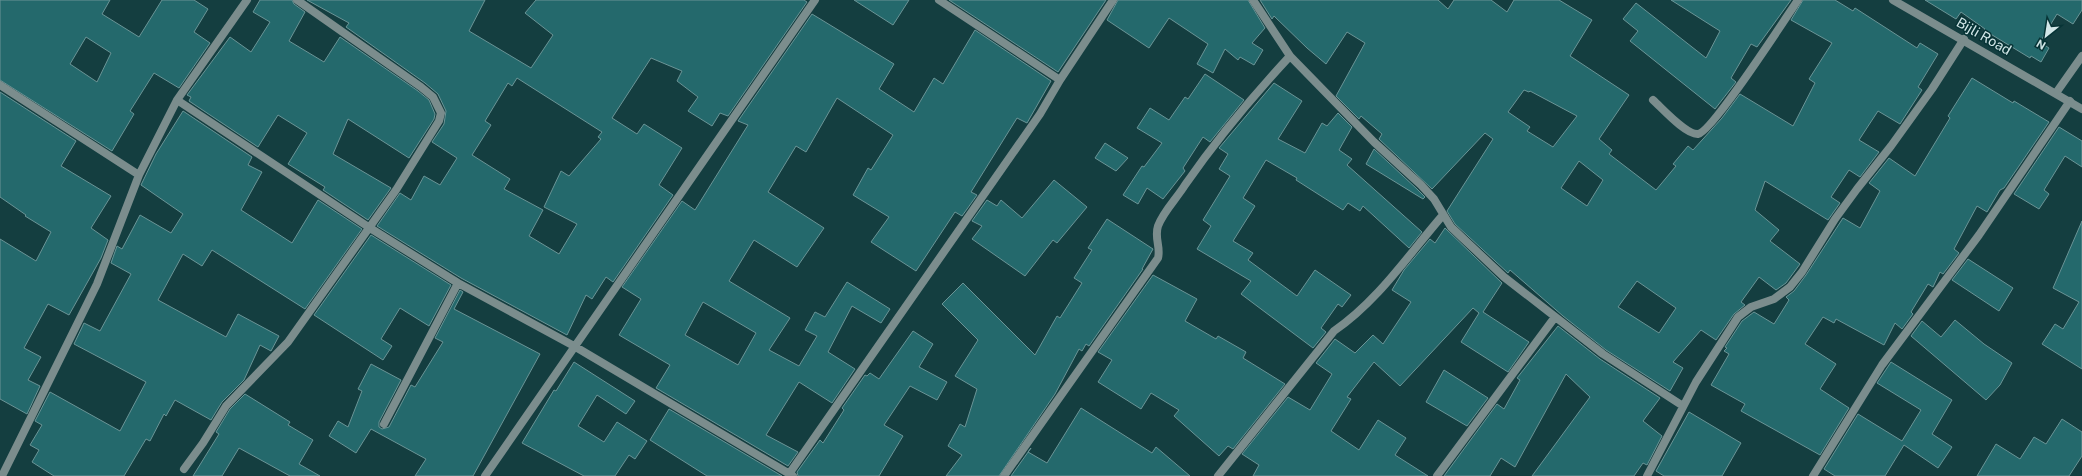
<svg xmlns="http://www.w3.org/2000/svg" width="2082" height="476" viewBox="0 0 2082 476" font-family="'Public Sans',sans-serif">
<rect width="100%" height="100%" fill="#143e40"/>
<path fill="#24696c" stroke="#6a9496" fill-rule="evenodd" d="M0,0H110L102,14L139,37L162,0H194L208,9L194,32L210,43L179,88L154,73L130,111L134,114L112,151L0,80ZM86,37L111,53L97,82L70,64Z
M260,0H292L294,4L305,12L289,41L324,62L340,37L418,91L429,100L435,114L434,119L409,158L348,119L333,154L391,188L368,220L323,190L325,187L288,164L307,133L278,115L258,147L189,101L191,97L187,95L230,37L251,52L270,22L253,12Z
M307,0H485L469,31L531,68L553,35L525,13L536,0H804L807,2L728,116L720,113L712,126L688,111L698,97L677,81L682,71L651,58L612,118L637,134L644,124L682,148L659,185L673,195L613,282L606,277L592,299L586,295L567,335L461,278L377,226L400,193L411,200L424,176L440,185L457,158L432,142L444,124L446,111L438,94L425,83L346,27L349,23ZM517,78L602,132L598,137L601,139L569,176L561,171L544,207L577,224L559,254L529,236L543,210L504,189L510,179L472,155L491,125L485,121L508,83L512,86Z
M854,0H909L893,25Z
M949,0H1106L1058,72Z
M1118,0H1248L1265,28L1252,43L1263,50L1254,65L1240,57L1238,60L1225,49L1213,73L1197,64L1208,44L1169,18L1149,48L1107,20Z
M1260,0H1438L1448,9L1454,0H1491L1507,12L1514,0H1559L1592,20L1570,56L1629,95L1599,139L1612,150L1609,154L1656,190L1676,166L1673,164L1688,146L1693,150L1722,118L1740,94L1793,126L1815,83L1809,79L1832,43L1791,20L1803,0H1835L1853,11L1855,8L1917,48L1920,43L1938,54L1918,87L1922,90L1900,124L1878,111L1859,140L1879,152L1860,177L1849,170L1831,197L1840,203L1828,220L1765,181L1755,210L1779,230L1770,241L1800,264L1786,283L1776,290L1759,277L1741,302L1745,305L1734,314L1716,340L1701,330L1673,362L1683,368L1670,391L1606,350L1563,316L1510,270L1508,273L1455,224L1447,211L1493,139L1485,133L1432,189L1379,139L1382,134L1361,116L1359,119L1336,96L1365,43L1347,32L1326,64L1307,48L1274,16L1272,19ZM1524,90L1529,92L1530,91L1577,116L1553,147L1527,131L1530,127L1508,112ZM1579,161L1603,180L1587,206L1561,188ZM1637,281L1676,308L1659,333L1618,307Z
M1671,0H1791L1757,47L1751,44L1731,78L1736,82L1715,109L1630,41L1638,31L1623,19L1636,3L1706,58L1720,31Z
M1925,0H2082V10L2073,24L2057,14L2040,42L2049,48L2041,62L2031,56L2030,58L1984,30L1985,29L1961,12L1956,19Z
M812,14L894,64L879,89L914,112L934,78L943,84L975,30L1051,81L1027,123L1017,118L971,192L977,195L962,216L955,212L916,271L871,242L889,217L853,195L868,168L871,170L893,135L837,98L806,152L796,146L768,192L824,228L797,267L754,240L729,281L790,318L769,350L799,366L817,336L805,330L815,312L825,317L847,282L890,309L881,323L852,306L828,352L855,369L832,403L799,382L766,435L798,452L788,466L656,388L670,365L619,335L641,299L622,287L682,201L695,210L748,125L738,121ZM703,302L756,333L738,365L685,335Z
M1205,74L1244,100L1210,142L1203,137L1183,168L1185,171L1163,199L1147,188L1138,204L1123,195L1142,166L1144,167L1162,143L1137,128L1150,108L1169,120L1185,97L1188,99Z
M1972,78L2013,103L2014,101L2049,122L2004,188L2000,190L1987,212L1977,206L1954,249L1959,253L1943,274L1940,272L1933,287L1928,284L1911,312L1913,314L1902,329L1895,323L1884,345L1836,319L1834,323L1823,317L1805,344L1836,364L1820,389L1849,408L1820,455L1741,411L1745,404L1711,385L1729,354L1724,351L1727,348L1725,347L1742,321L1754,312L1774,324L1789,300L1786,297L1794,291L1806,275L1843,218L1860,228L1880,191L1869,183L1889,158L1915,176L1950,118L1948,116Z
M1274,83L1302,101L1278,139L1305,153L1322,123L1327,126L1338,113L1352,127L1339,150L1352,159L1347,165L1422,232L1409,248L1363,206L1360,211L1348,203L1343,210L1296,180L1297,178L1266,160L1243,198L1255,206L1233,241L1253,253L1248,260L1297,296L1315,270L1351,295L1342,307L1338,304L1321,328L1326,332L1313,348L1241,294L1251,281L1197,249L1211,226L1203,220L1230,176L1219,169L1228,154L1219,148Z
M0,92L76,141L61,166L111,196L91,228L108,240L101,258L69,315L48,304L24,348L41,357L28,380L40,386L27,414L0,399V239L36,261L51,232L25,216L26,215L0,197Z
M183,111L252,157L248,165L262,172L241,210L292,243L318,200L362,229L305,309L212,250L202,266L183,254L158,300L226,337L238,314L279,336L271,351L260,345L244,380L222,402L211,420L175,400L166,416L164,414L150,441L146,439L124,476H54L32,462L39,450L30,445L42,425L35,421L50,392L120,431L146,382L74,344L84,323L100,331L131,274L111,263L117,246L122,249L140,215L171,233L183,214L141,185L156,154Z
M2059,127L2082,141V167L2065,156L2044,190L2049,194L2039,209L2014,194Z
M1105,143L1128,158L1116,171L1095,158Z
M1374,149L1417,189L1425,197L1423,199L1366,164Z
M1054,180L1087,207L1057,243L1053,240L1025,276L972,239L982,226L972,221L987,200L997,206L1001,200L1022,218Z
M1107,219L1153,249L1142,269H1143L1089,346L1086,344L1082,351L1079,349L1055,394L999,476H946L962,455L948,446L960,424L965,427L977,389L955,376L978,340L942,304L963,283L1035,355L1057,316L1060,318L1082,283L1074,278L1092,250L1088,248Z
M2082,221V369L2042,344L2055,324L2063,329L2079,302L2053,288Z
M1445,228L1502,283L1483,312L1529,342L1508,372L1461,342L1479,313L1473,308L1400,386L1374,362L1347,397L1351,399L1331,431L1359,450L1378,420L1406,438L1395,455L1428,476H1253L1259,465L1242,454L1288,397L1310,410L1332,374L1316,363L1335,339L1355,353L1373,335L1383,344L1411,302L1392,290L1404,270L1430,239L1435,243Z
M371,235L451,285L429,326L400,308L381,339L392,346L383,360L314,315Z
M1968,259L2013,288L1999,311L1952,280Z
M1153,275L1197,299L1185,321L1216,339L1218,336L1246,352L1243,358L1285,384L1233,449L1228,446L1219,456L1174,416L1179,410L1151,393L1141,409L1098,382L1112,360L1098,352Z
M460,290L463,292L454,309L540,354L473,476H415L426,459L371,429L356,453L329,436L338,421L348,427L362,391L358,389L371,364L401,380L379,422V427L382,429L389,427L411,385L415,387L443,342L435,338Z
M1955,320L1984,344L2012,363L2000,385L1986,400L1911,336L1922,321L1941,337Z
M1558,326L1600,359L1660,398L1643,421L1662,436L1647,465L1643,463L1634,476H1532L1590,397L1566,374L1515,467L1501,458L1490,476H1444L1497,404L1504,409L1520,380L1517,378Z
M913,331L933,344L919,367L947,382L937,400L910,386L884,425L903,436L879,476H798L797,472L820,440L823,443L844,410L842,408L865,375L867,376L870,373L879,379Z
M574,362L635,401L626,414L597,395L578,426L604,442L617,422L647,441L635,459L629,455L615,476H584L522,443L554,390L556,391Z
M1891,362L1952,400L1932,434L1952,447L1938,468L1904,445L1885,476H1835L1824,469L1858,414L1902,441L1921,410L1877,383Z
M1444,370L1488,398L1467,426L1426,402Z
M245,394L290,422L288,425L313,440L299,464L320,476H290L239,448L222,476H193L219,434L216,432L230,409Z
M1081,408L1152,453L1156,447L1190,476H1011L1031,448L1028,452L1047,463Z
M669,409L782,476H707L650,440Z
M1689,412L1741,443L1722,476H1664L1656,471Z
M2062,419L2082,432V456L2069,476H1977L1996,444L2020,459L2034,437L2046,444Z"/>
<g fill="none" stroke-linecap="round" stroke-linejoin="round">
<path stroke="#7b8d8d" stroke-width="8" d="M939,0L1060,80
M1253,0L1290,56
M0,85L139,175
M2056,93L2082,56
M177,100L370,228L458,283L574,346L793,476
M1653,100C1662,108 1686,135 1698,134C1712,132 1785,19 1798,0
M384,424L458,283
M184,469L203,443L226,406L288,342L396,190L439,121L441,113L433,97L421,87L297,0
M789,474L1040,114L1060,80L1113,0
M2,476L97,284L139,175L177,100L247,0
M485,476L815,0
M1004,476L1158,258C1161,247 1154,238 1158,226C1163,212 1177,198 1185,185C1217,139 1252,97 1290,56L1374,142L1421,185L1434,199L1451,227L1504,277L1603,354L1683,406
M1218,476L1334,331C1378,301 1409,254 1443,215
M1437,476L1555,317
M1647,476L1696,382L1738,317L1751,307L1774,299L1790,287L1802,272L1835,219L1857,189L1891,146L1932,89L1964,39
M1813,476L1882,365L1979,235L2070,101"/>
<path stroke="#7b8d8d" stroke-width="8" d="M1893,0L2082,109"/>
</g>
<g text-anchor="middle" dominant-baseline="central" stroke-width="3" stroke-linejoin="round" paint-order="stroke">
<g font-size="14" fill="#d2e7e8" stroke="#073436">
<text transform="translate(1984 36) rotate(30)">Bijli Road</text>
</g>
</g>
<g transform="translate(2046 36) rotate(210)" stroke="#073436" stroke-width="3" paint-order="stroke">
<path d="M0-3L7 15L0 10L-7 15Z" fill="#d2e7e8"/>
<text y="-6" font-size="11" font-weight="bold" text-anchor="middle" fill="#d2e7e8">N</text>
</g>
</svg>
